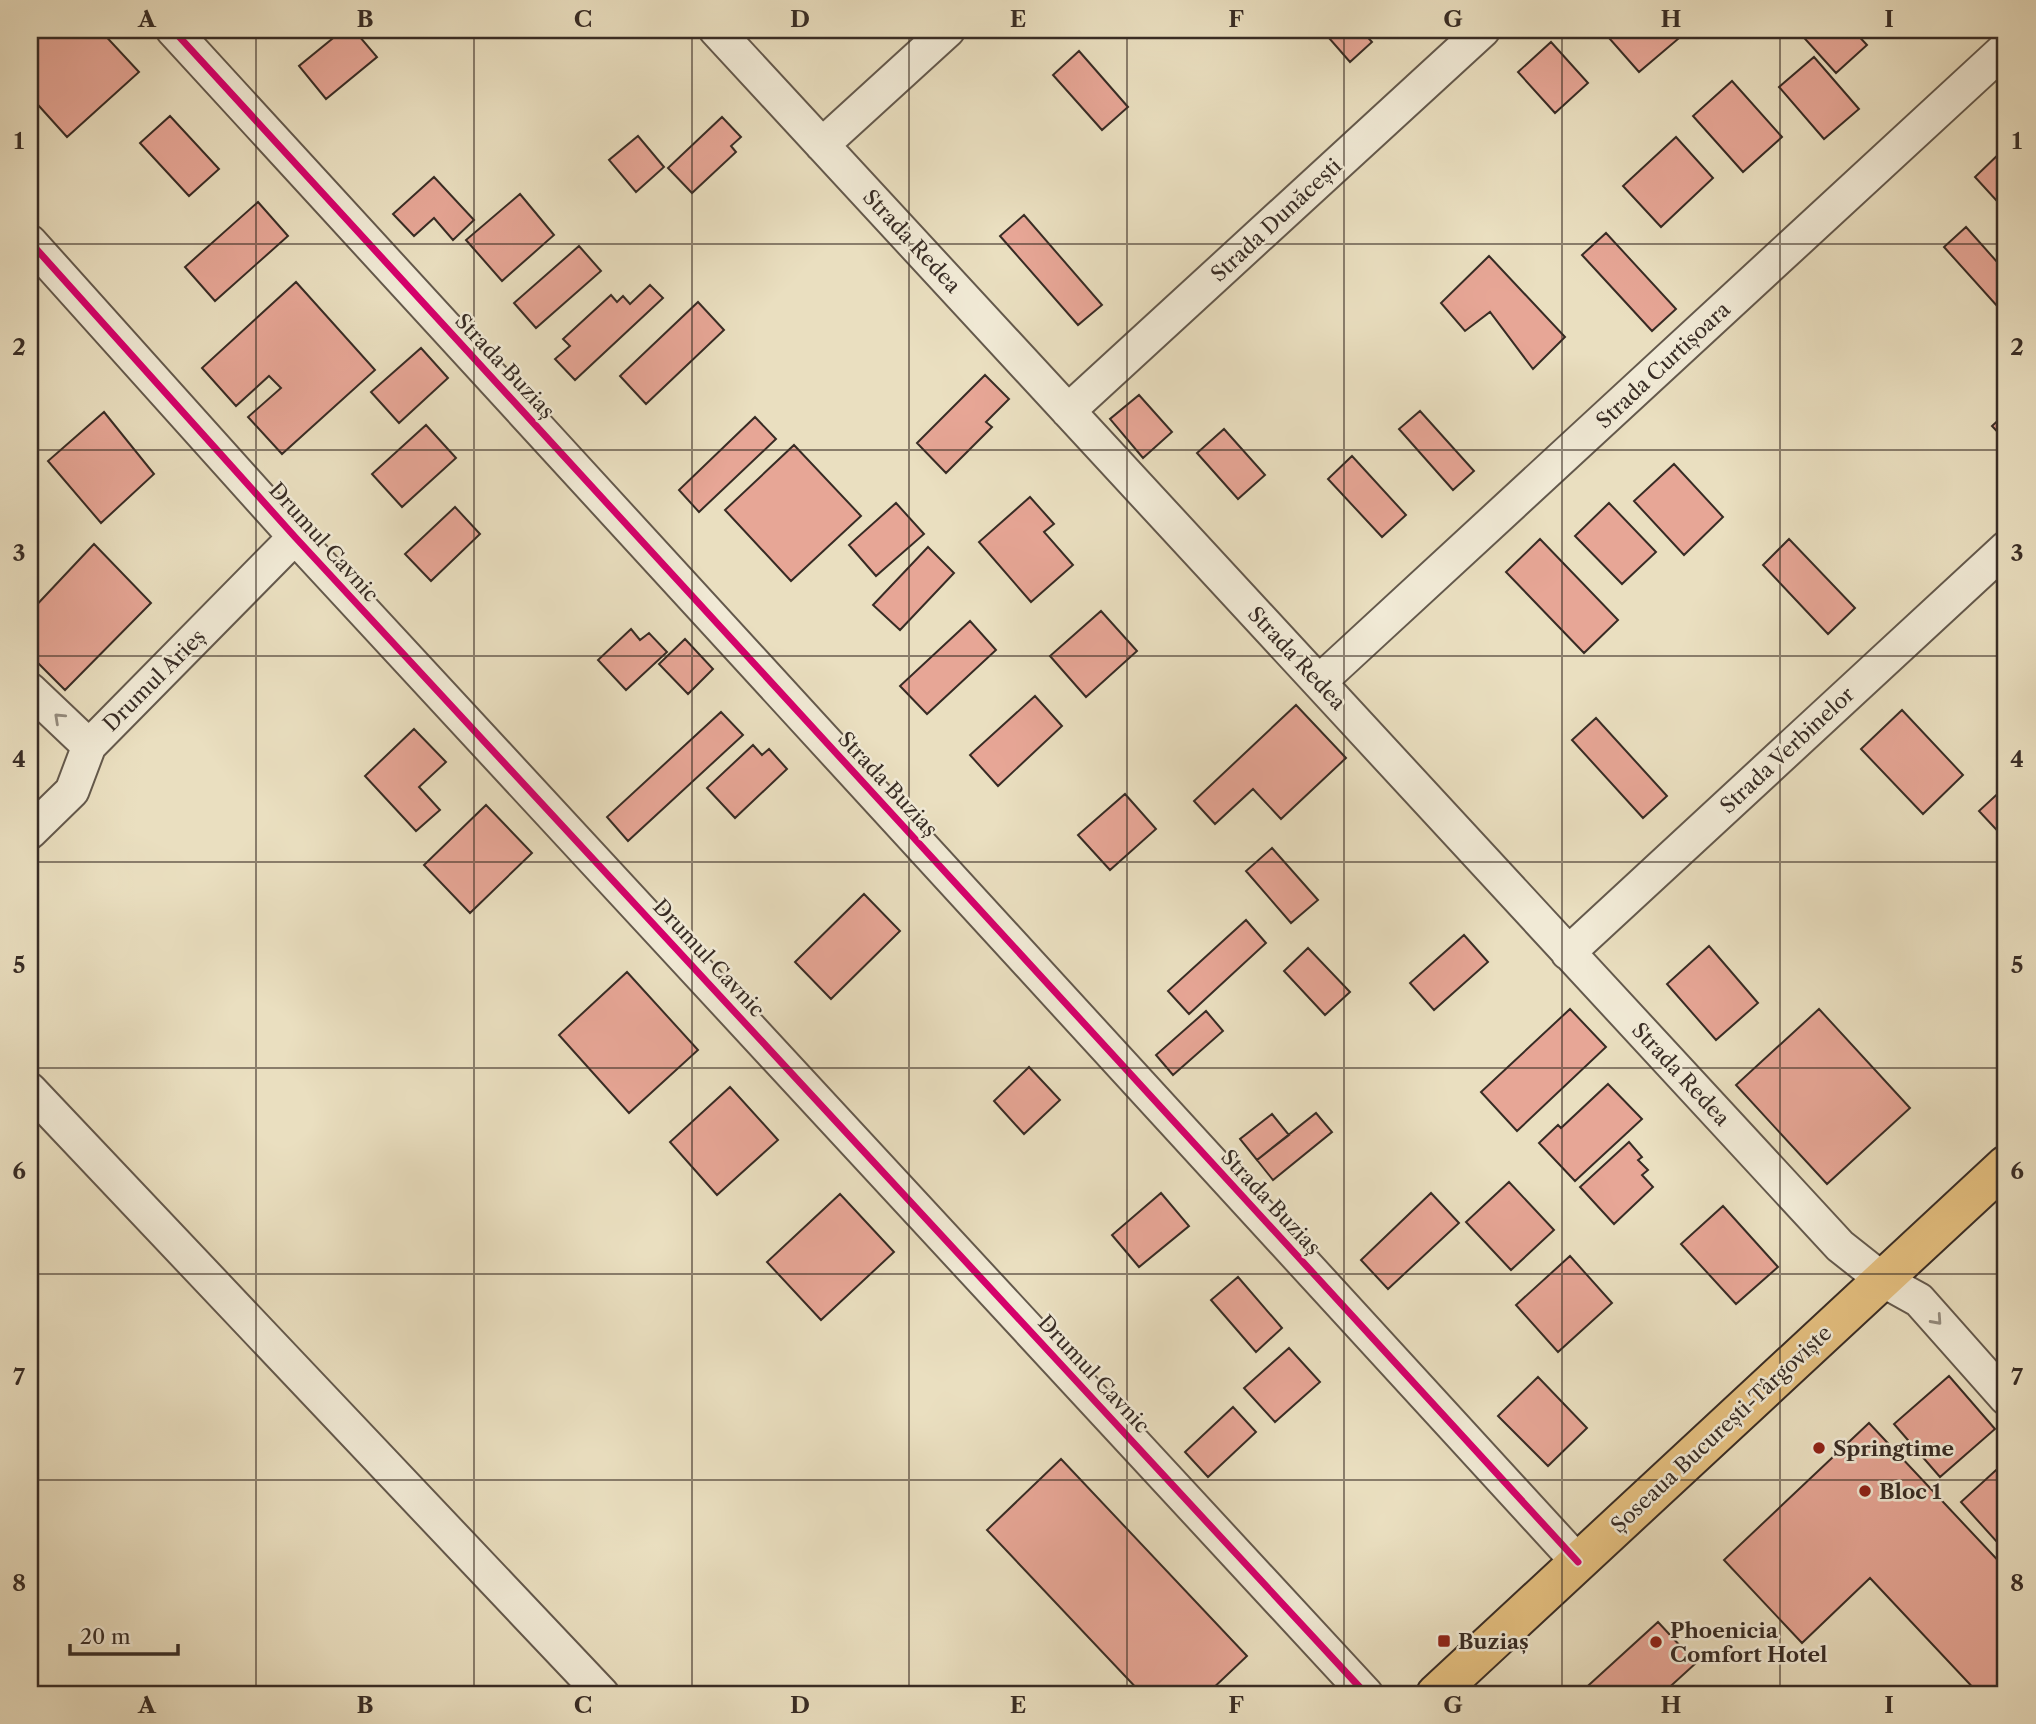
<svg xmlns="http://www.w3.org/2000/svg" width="2036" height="1724" viewBox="0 0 2036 1724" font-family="'Libre Caslon Text',serif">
<rect width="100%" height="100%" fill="#eadfc0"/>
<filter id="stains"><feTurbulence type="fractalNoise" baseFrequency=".00286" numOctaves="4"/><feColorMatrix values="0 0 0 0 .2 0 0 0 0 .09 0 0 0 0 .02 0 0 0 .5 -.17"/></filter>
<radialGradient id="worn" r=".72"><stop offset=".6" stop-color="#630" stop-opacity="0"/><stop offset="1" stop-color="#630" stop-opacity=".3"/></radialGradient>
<path fill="#e7a696" stroke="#382c25" stroke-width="2" d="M30,30H100L139,72L67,137L30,96Z
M343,30H354L377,57L326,99L299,66Z
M1322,30H1361L1372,42L1350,62Z
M1602,30H1670L1678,39L1639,72Z
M1797,30H1853L1867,45L1836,73Z
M1551,42L1588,83L1555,113L1518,72Z
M1079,51L1128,107L1102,130L1053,75Z
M1814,57L1859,109L1824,139L1779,87Z
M1732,81L1782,137L1743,172L1693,116Z
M170,116L219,169L189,196L140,143Z
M722,117L741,137L731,146L736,152L692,193L668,168Z
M638,136L664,167L636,192L609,160Z
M1676,137L1713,178L1661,227L1623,186Z
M2003,150L2006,153V211L1975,177Z
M434,177L474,220L453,240L434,218L414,236L393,214Z
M520,194L554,235L502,281L466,240Z
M258,202L288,236L215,301L185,267Z
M1024,215L1102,305L1078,325L1000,236Z
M1966,227L2006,272V299L1998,307L1944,247Z
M1606,233L1676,309L1652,331L1582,255Z
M579,246L601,271L536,328L514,303Z
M1489,256L1565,337L1533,369L1490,312L1465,331L1441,303Z
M296,282L375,370L282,454L248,417L281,388L269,376L236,406L202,368Z
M650,285L663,298L575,380L555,359L570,346L563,339L611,295L617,302L623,296L630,304Z
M698,302L724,330L646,404L620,376Z
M421,348L448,378L399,423L371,392Z
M985,375L1009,399L986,422L992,427L946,473L917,443Z
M1139,395L1172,432L1143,458L1110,419Z
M1420,411L1474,471L1453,490L1399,429Z
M104,412L154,474L101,523L48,461Z
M2006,413V441L1992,426Z
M755,417L776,439L699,512L679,490Z
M426,425L456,458L402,507L372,474Z
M1224,429L1265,475L1238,499L1197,453Z
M794,445L861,516L791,581L725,510Z
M1352,456L1406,515L1382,537L1328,479Z
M1674,464L1723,517L1684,555L1634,501Z
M1030,497L1054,524L1044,532L1073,565L1031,602L979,542Z
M896,503L924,534L876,576L849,545Z
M1609,503L1656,552L1622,584L1575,536Z
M455,507L480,534L431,581L405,554Z
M1540,539L1618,620L1584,653L1506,572Z
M1789,539L1855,608L1828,634L1763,565Z
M94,544L151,603L65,690L30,655V612Z
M928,547L954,573L900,630L873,605Z
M1101,611L1137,651L1086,697L1050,656Z
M970,621L996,650L927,714L900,686Z
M631,629L640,640L649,633L667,652L626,690L598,660Z
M685,639L713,669L688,694L659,664Z
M1035,696L1062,726L998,786L970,755Z
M1296,705L1346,758L1281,819L1253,789L1215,824L1194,801Z
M1902,710L1963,775L1923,814L1861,749Z
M721,712L743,735L628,841L607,817Z
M1596,718L1667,796L1643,818L1572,740Z
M414,729L446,762L419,787L440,810L416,831L365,776Z
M753,745L762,755L769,749L787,769L735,818L707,788Z
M2006,786V840L1979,811Z
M1125,794L1156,829L1110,870L1078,835Z
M486,805L532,853L470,913L424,865Z
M1272,848L1318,900L1291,923L1246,871Z
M864,894L900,931L831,999L795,962Z
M1246,920L1266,943L1189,1014L1168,991Z
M1464,935L1488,962L1434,1010L1410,983Z
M1709,946L1758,1003L1716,1040L1667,984Z
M1308,948L1350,992L1325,1015L1284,971Z
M627,972L698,1050L629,1113L559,1035Z
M1570,1009L1606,1047L1517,1131L1481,1092Z
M1819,1009L1910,1108L1827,1184L1736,1085Z
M1206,1011L1223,1031L1173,1075L1156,1055Z
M1029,1067L1060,1100L1024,1134L994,1101Z
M1608,1084L1642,1119L1575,1181L1539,1143L1558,1125L1561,1128Z
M730,1087L778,1140L717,1195L670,1142Z
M1316,1113L1332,1132L1273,1180L1257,1160Z
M1272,1114L1289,1135L1257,1160L1240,1139Z
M1629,1142L1642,1157L1638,1160L1648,1170L1642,1175L1653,1187L1614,1224L1580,1187Z
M1509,1182L1554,1230L1511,1270L1466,1222Z
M1161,1193L1189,1226L1139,1267L1112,1235Z
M1431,1193L1459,1223L1388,1289L1361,1260Z
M840,1194L894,1252L821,1320L767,1262Z
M1723,1206L1778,1267L1736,1304L1681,1244Z
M1570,1256L1612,1303L1558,1352L1516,1305Z
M1238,1277L1282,1328L1256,1352L1211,1300Z
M1289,1348L1320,1382L1275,1422L1244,1388Z
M1949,1376L1995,1429L1940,1477L1894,1424Z
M1538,1377L1587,1428L1548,1466L1498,1416Z
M1233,1407L1256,1432L1208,1477L1185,1452Z
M1869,1423L2006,1569V1694H1979L1870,1578L1802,1643L1724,1560Z
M1061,1459L1247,1656L1207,1694H1142L987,1530Z
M2006,1461V1552L1961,1502Z
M1658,1622L1696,1663L1662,1694H1579Z"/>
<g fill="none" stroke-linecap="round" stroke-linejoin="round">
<g stroke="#64594c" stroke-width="37">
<path id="street" d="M173,30L1578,1562
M716,30L1840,1246L1883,1280L1919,1300L2006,1398
M822,145L948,30
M30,242L295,537L1366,1694
M1068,411L1483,30
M1319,682L2006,48
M30,690L89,746
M30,832L72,791L89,746L295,537
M1568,953L2006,548
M30,1090L602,1694"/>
</g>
<g stroke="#382c25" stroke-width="42">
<path id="primary" d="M1436,1694L2006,1165"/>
</g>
<use href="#street" stroke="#f1ead6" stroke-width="33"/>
<use href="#primary" stroke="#e5c080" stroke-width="38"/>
<g stroke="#f1ead6" stroke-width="11">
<path id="cycleway" d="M173,30L1578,1562
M30,242L295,537L1366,1694"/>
</g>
<use href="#cycleway" stroke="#d6006c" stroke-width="7"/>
</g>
<defs><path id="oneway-chevron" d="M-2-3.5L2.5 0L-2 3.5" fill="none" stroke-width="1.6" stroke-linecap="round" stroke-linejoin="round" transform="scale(1.75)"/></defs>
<g stroke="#948b7e">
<use href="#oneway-chevron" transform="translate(59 718) rotate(-137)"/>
<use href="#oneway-chevron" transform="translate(1937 1320) rotate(48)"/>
</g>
<path fill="none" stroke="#382c25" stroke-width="2" stroke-opacity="0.55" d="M256,30V1694M474,30V1694M692,30V1694M909,30V1694M1127,30V1694M1344,30V1694M1562,30V1694M1780,30V1694M30,244H2006M30,450H2006M30,656H2006M30,862H2006M30,1068H2006M30,1274H2006M30,1480H2006"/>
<g fill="#8f2418" stroke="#f1ead6" stroke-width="2.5">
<circle cx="1819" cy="1448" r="7"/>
<circle cx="1865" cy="1491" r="7"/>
<rect x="1437" y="1634" width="14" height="14" rx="3.5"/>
<circle cx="1656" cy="1642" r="7"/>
</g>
<g text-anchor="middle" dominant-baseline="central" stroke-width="5" stroke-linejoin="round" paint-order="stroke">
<g font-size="21" fill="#382c25" stroke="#f1ead6">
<text transform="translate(1276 220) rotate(-43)">Strada Dunăcești</text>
<text transform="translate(912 241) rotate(47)">Strada Redea</text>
<text transform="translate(1663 365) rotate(-43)">Strada Curtișoara</text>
<text transform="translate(505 366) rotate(47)">Strada Buziaș</text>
<text transform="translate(324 542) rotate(48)">Drumul Cavnic</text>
<text transform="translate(1297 658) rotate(47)">Strada Redea</text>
<text transform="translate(154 680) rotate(-45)">Drumul Arieș</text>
<text transform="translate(1787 750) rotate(-43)">Strada Verbinelor</text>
<text transform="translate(888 784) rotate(47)">Strada Buziaș</text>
<text transform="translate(709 958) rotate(47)">Drumul Cavnic</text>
<text transform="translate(1681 1074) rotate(47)">Strada Redea</text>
<text transform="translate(1271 1202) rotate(47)">Strada Buziaș</text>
<text transform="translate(1094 1374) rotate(47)">Drumul Cavnic</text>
<text transform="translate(1721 1429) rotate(-43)">Șoseaua București-Târgoviște</text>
</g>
<g font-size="21" font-weight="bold" fill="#382c25" stroke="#f1ead6" text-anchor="start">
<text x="1833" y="1448">Springtime</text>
<text x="1879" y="1491">Bloc 1</text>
<text x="1670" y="1630">Phoenicia<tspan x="1670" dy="24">Comfort Hotel</tspan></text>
<text x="1458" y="1641">Buziaș</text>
</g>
</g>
<rect width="2036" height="1724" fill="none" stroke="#eadfc0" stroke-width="77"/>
<path d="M70 1644v10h108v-10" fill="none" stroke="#382c25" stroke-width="3.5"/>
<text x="80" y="1644" font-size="21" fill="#382c25" stroke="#f1ead6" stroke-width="5" paint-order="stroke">20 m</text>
<rect x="38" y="38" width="1959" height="1648" fill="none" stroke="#382c25" stroke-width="2.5"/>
<g font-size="23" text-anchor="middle" font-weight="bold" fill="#382c25">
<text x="147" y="27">A</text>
<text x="365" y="27">B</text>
<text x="583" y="27">C</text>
<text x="800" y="27">D</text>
<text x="1018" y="27">E</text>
<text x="1236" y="27">F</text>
<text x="1453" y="27">G</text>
<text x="1671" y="27">H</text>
<text x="1889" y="27">I</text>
<text x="19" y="149">1</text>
<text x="2017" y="149">1</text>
<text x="19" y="355">2</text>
<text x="2017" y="355">2</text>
<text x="19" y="561">3</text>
<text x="2017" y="561">3</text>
<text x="19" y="767">4</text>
<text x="2017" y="767">4</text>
<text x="19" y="973">5</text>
<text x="2017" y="973">5</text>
<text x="19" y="1179">6</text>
<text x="2017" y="1179">6</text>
<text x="19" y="1385">7</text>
<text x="2017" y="1385">7</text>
<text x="19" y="1591">8</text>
<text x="2017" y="1591">8</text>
<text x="147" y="1713">A</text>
<text x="365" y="1713">B</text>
<text x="583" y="1713">C</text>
<text x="800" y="1713">D</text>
<text x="1018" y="1713">E</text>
<text x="1236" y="1713">F</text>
<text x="1453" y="1713">G</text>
<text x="1671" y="1713">H</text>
<text x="1889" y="1713">I</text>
</g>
<rect width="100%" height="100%" filter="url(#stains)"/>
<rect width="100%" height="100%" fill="url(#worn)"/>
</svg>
